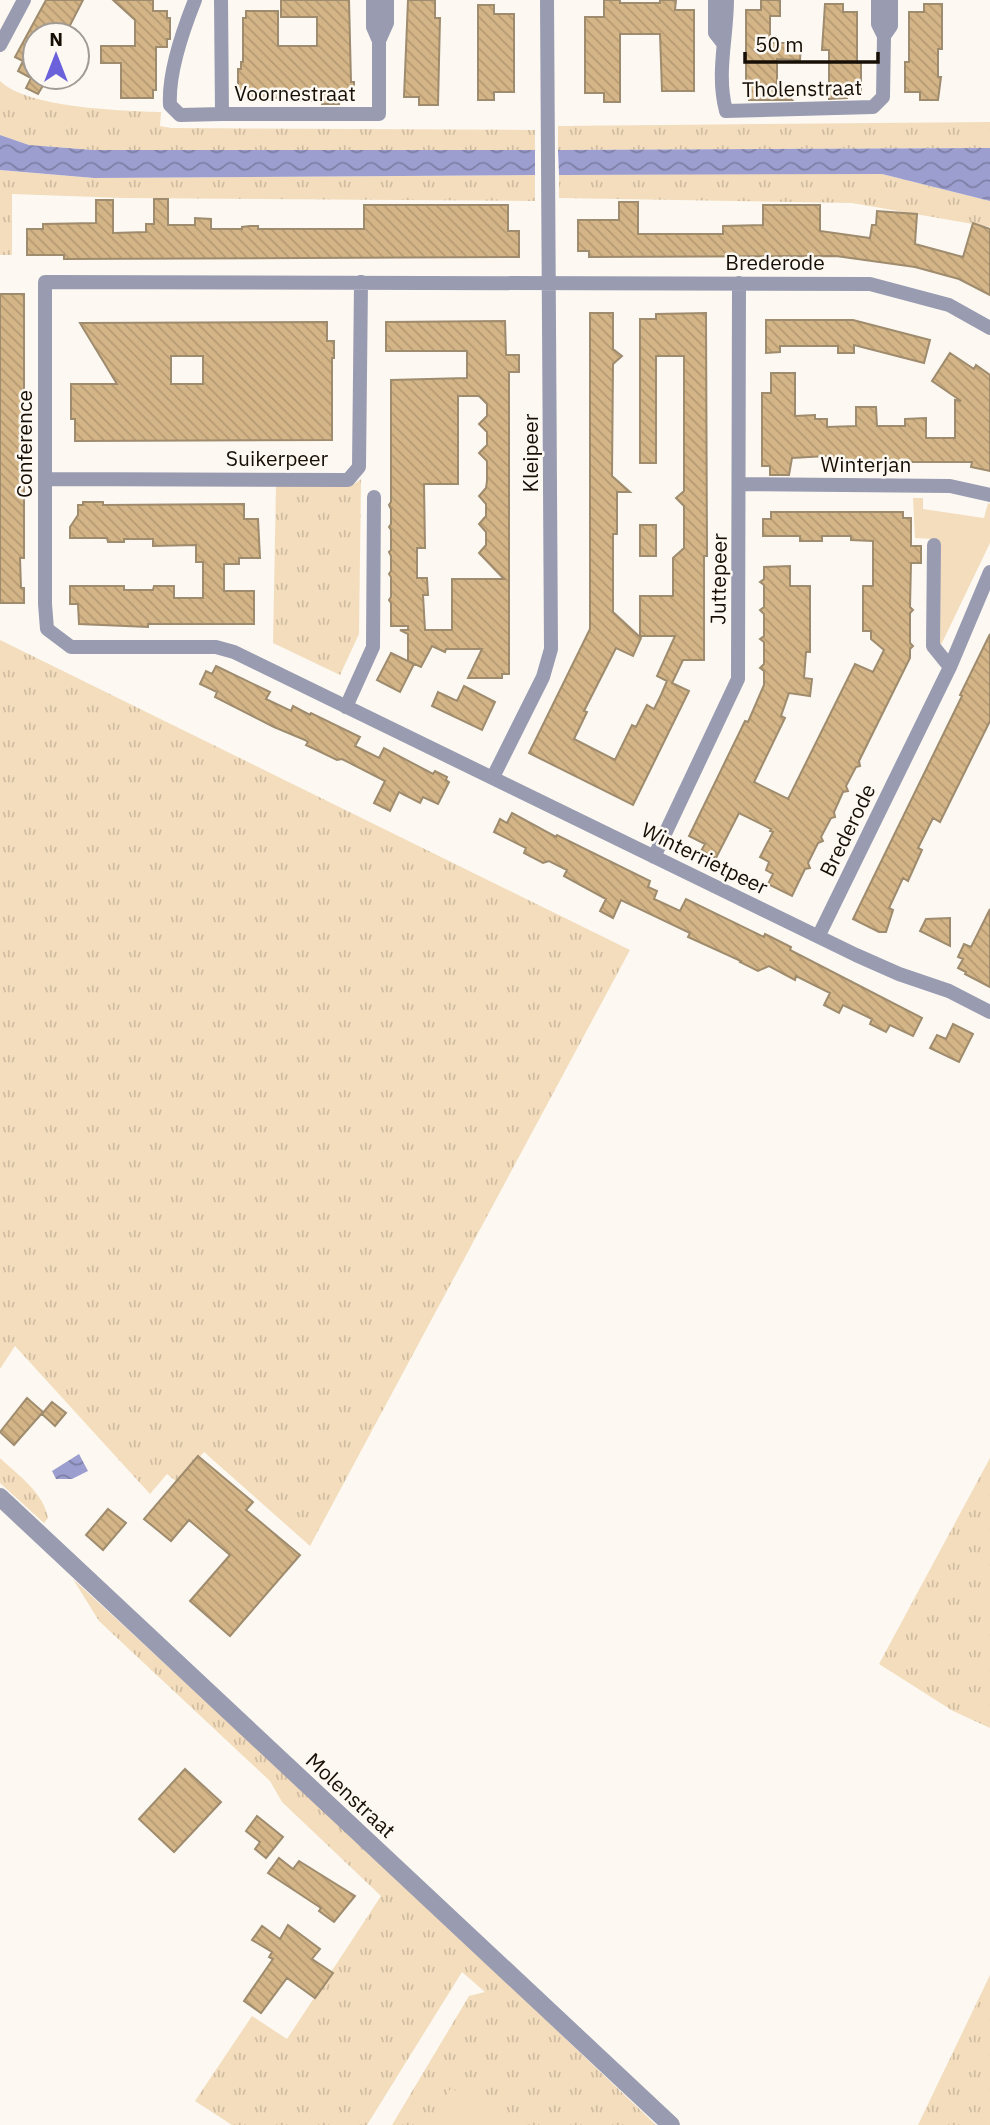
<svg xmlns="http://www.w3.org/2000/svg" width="990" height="2125" viewBox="0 0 990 2125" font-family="'IBM Plex Sans',sans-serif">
<defs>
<pattern id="grass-tufts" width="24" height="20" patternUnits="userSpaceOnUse" patternTransform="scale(1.75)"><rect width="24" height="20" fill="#f3ddbd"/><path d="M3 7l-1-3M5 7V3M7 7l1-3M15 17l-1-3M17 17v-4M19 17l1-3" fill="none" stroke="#d0bca1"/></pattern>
<pattern id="water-waves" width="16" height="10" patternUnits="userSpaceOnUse" patternTransform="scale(1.75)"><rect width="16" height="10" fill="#9c9ecf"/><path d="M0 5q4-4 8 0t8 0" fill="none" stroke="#7e7fa6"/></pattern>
<pattern id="building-back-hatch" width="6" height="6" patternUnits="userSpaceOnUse" patternTransform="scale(1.75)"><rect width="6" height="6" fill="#d4b587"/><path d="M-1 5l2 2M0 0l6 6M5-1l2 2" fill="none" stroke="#b59a73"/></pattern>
</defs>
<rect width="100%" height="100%" fill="#fdf9f2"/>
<path fill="url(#grass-tufts)" d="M0,81C27,108 123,111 161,112L160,126L171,128L535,130V150H93L29,145L0,135Z
M990,122V148L558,150V126Z
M0,170L94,178L535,175V201L123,198L12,194V255H0Z
M836,173L882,174L990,201V227L852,203L559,198V175Z
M361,479L359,634L340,675L273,643L276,484H354Z
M0,640L630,950L310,1546L204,1452L177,1482L167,1474L150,1494L15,1346L0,1369Z
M0,1458C18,1475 44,1493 48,1518L44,1523L0,1483Z
M990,1458V1728L953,1711L879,1664Z
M73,1579L374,1856L656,2125H392L469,1996L485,1992L462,1972L367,2125H232L195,2101L252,2016L287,2039L381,1896L282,1802L270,1781L99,1621Z
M990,1975V2125H918Z"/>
<path fill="#f3ddbd" d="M913,498H923V509L984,518L988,503L990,504V543L941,645L935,642V539L915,538Z
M451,2088L511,2125H427Z"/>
<path fill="url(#water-waves)" d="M0,135L29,145L93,150H535V175L94,178L0,170Z
M990,148V201L882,174L559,175L558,150Z
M79,1454L88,1471L72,1479H56L52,1471Z"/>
<path fill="url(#building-back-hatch)" stroke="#9f8b6d" stroke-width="2" fill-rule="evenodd" d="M46,0H83L65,35H35V77H48L38,94L26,88L31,78L18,71L23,61L15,57Z
M113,0H153V11H167V18H170V39H167V47H156V90H153V98H121V63H101V46H135V20Z
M281,0H349L351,82H354V98H339V104H322V101H289V98H241V90H238V69H241V62H243V18H246V11H278V46H317V17H281Z
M408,0H435V18H440L438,105H419V97H404Z
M604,0H620V3H660V0H676L675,10H694V91H662L660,34H620V102H604V93H585V17H604Z
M761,0H780V16H770V43H801L800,60L777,59V84L792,100H749V91H746V10H761Z
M825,4H843V12H857V63H861V92H847V98L829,99V50H822Z
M924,4H942V49H938V77H941L938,100H920V92H905V62H909V12H924Z
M478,5H494V14H514V92H494V100H478Z
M154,199H168V225H195V218L211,219V229H242V227L250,226H258V229H364V205H508V231H519V257L64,259V255H27V229H43V224L96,223V200H113V233L146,232V224H154Z
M619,202H638V234H723V226L763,225V205H820V231L870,238L872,225H876L877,211L917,214L915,244L963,257L973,223L990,229V295L959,279L915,267L836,256L589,257V251H578V220H619Z
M0,294H24V558H20L21,588H24V603H0Z
M590,313H613V349L622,356L613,364L612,476L630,492H617V534H613V612L641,638L633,656L616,648L584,711L587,712L574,739L615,760L632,725L636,727L647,705L654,709L661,695L667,681L657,676L675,636H640V596H673V558L684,548V506L676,498L684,491V356H656V463H640V319H656V314L706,313L707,556H704V660H683L672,683L689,691L633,805L529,753L590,629Z
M766,320H853L930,340L924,363L854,345V353H838V346H780V352L766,353Z
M505,321L506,355H519V372H509V674H502V678H468L482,649H446L445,652L432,646L421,667L408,661V634L400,630H408V626H391V603L389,600L391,597V577L389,574L391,571V556L389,552L391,550V530L389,527L391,524V509L389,505L391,502V380L467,378V351H386V322ZM458,396H479L487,404V416L479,424L487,432V445L479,453L487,461V481L486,488L479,496L486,504V516L479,524L486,532V545L479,553L504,579H452V630H425L423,595H428L427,578H417V548H425L424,484H458Z
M327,322V341H334V358H332V440L75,441V419H71V384H117L80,323ZM171,356H203V384H171Z
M950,353L974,369L976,365L990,375V471L971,467L972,462H827V456L792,458L789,475H770V466H762V393H771V373H795V416L815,415V419H827V427L856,426V407H876L877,426H905V419L926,418V438H955V400L961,401L932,381Z
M83,502H103V505L244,504V519H258L260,558H239V564H224V591H254V624H148V627L79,624L78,604H70V586H124V590H153L154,586H174V598H203V562H196V545L153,546V539H124V542H108L107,538H70V527L78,515V505H83Z
M771,512H903V518H911V546H921V563H911L910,607L913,610L910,613V643L913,646L910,649V658L859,761L860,766L856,767L846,786L848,791L843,792L834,812L835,817L831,818L821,837L823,841L818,843L808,863L810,868L805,869L792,896L768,884L773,874L766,870L769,862L760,857L773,832L770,831L771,829L739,813L716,858L701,851L705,844L689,836L745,721L748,722L764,685V671L760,668L764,664V642L760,639L764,636V614L760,610L764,607V585L760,582L764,579V567L790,566V586H810V652H806L804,678L812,679L810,696L789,693L781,716L785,718L754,782L788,799L855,664L873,672L884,650L871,639V631H863V586H873V541L851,540V536H822V541H800V536H763V519H771Z
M640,525H656V556H640Z
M990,634V721L940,822L933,818L918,848L922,850L908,881L903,878L889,908L893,910L886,932H879L853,919L962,696L960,695Z
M391,653L414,664L400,692L377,680Z
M216,666L270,692L266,699L291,711L293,706L310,715L311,713L360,737L355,746L379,758L384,748L433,774L435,771L447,777L446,780L449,782L438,804L423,797L420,803L399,792L390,811L374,803L385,781L342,759L337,760L306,745L308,742L305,740L274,727L215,697L217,692L200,684L206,671L212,674Z
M464,686L495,702L482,730L432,706L438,692L457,701Z
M512,813L556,837L557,835L650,881L648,887L657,891L654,899L680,911L686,899L764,937L765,934L791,947L790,950L922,1018L913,1036L890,1025L886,1032L870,1024L872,1019L843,1005L839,1013L824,1005L830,993L796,976L795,980L769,966L758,971L740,962L741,961L688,937L690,933L621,900L613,918L600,911L606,899L564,876L567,870L549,861L543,863L524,853L526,848L494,832L500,819L507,823Z
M990,909V987L965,974L966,972L958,968L963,959L958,957L964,944L971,947Z
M950,918V946L920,931L926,919Z
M953,1024L973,1034L959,1062L930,1048L937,1035L946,1039Z
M27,1398L43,1412L14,1445L0,1432Z
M52,1402L66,1413L55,1426L42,1414Z
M198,1456L253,1502L246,1510L300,1555L230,1636L190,1601L230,1555L189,1520L171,1541L144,1519Z
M108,1509L126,1523L103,1550L86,1535Z
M185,1769L221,1802L174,1852L139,1819Z
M257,1816L283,1837L266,1858L255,1849L260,1842L246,1831Z
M279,1858L293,1869L299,1861L355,1896L334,1922L319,1911L321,1908L268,1873Z
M288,1925L320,1949L312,1959L333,1973L315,1998L287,1978L261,2013L244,2001L273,1959L269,1957L272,1952L252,1940L262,1926L280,1939Z"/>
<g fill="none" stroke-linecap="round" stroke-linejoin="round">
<path stroke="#999bb1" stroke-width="14" d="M195,0C183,30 168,73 170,105L180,115L222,114
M221,0L222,114H379V41L373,27V0
M715,0V33L722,42
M727,0C727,37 716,73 726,111L873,107L883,97L884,36L878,24V0
M884,36L891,26V0
M379,41L387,23V0
M0,45L24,0
M990,328L949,305L870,284L45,282V604L47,629L71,647H216L234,652L856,955L899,974L949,991L990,1012
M45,479L348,480L359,467L361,282
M740,484L950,486L990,495
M934,545L933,646L950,667
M346,707L373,647L374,497
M493,777L543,677L551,649L547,0
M654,857L738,679L739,283
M819,935L950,667L990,572"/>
<path stroke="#999bb1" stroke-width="18" d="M0,1497L671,2125"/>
</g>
<g text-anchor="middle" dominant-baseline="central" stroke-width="5" stroke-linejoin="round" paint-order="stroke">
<g font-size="21" fill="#170f05" stroke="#fdf9f2">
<text transform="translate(802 88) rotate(-1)">Tholenstraat</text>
<text x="295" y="93">Voornestraat</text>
<text x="775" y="262">Brederode</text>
<text transform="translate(24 444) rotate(-90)">Conference</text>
<text transform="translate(530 453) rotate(-90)">Kleipeer</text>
<text x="277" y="458">Suikerpeer</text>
<text x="866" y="464">Winterjan</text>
<text transform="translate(718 579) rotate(-89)">Juttepeer</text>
<text transform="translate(847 830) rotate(-64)">Brederode</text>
<text transform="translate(705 858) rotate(26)">Winterrietpeer</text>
<text transform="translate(351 1795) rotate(43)">Molenstraat</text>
</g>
</g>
<g transform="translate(56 56)"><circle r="33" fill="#fdf9f2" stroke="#a19b93" stroke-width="2"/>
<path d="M0-5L12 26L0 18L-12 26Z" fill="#6a61db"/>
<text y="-10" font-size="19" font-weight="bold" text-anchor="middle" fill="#170f05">N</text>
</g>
<path d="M745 52v10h133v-10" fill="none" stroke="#170f05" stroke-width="3.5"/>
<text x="755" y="52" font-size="21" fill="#170f05" stroke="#fdf9f2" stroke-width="5" paint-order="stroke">50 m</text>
</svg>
